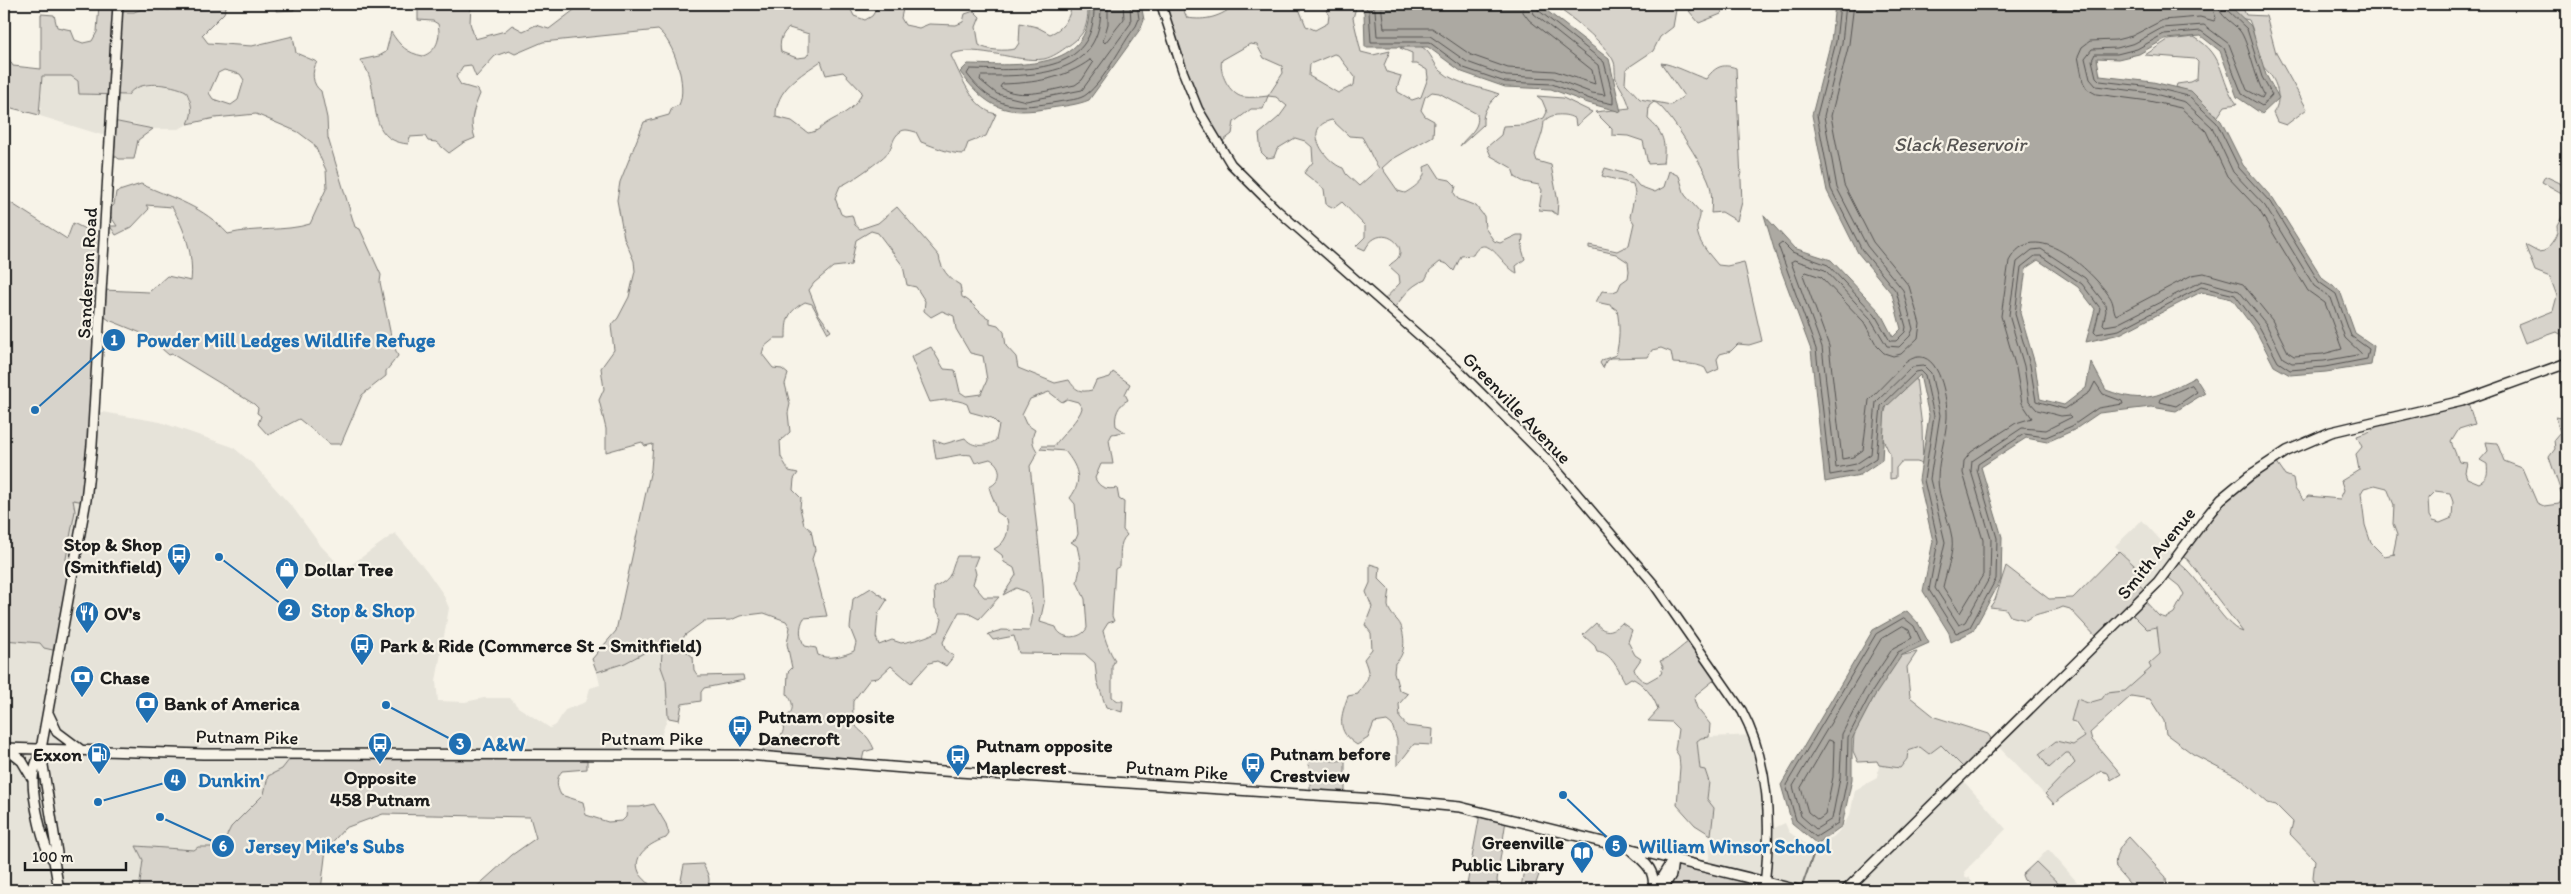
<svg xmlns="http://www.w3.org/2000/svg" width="2571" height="894" viewBox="0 0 2571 894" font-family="Itim,sans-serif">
<rect width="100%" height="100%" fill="#f7f3e8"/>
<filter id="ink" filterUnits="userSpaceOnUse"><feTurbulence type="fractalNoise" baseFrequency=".02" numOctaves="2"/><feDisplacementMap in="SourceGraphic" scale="10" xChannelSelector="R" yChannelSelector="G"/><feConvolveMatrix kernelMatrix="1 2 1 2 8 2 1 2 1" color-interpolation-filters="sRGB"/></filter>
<g filter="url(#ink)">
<path fill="#e6e3d9" d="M42,76H71L78,81L79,94L128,95L132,89L141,86L175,85L186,91L193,114L188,124L179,129H153L131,123L107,136L102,135L40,116Z
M96,411L160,422L233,447L254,465L294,509L321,546L344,570L395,533L427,571L443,594L449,608L436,681L438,701L465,702L484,698H510L518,707L550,728L556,725L565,710L586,702L590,688L600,685L597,672L625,663L655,647L662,653L661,667L666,681L668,703V716L662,733V755H293L282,769L268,776L265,794L231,827L221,847H198L194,850L136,846L143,860L139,890H4V640L40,643L59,568L29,493L85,502Z
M2142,520L2176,557L2148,593L2132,578L2139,568L2134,565L2115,546Z
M2130,611L2147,629L2157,627L2160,654L2154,659L2151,668L2125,691L2105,694L2102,698L2088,703L2077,699L2071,721L2085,737L2073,745L2049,768L2066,753H2069L2074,759L2075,763L2061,779L2044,794L1995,743Z
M1754,735L1770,830L1785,823L1789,832L1810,847L1833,837L1839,831L1850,815L1855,790L1877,778L1879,765L1900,768L1907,759L1908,751L1920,747L1929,754L1941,745L1966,770L1960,777L2006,829L1964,872L1966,878L1969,877L1978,890H1797L1708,866L1714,808L1707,799L1709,782L1705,770L1700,769L1697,741L1701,738L1709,737Z
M2047,850H2049L2084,890H2065L2043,869L2036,862Z"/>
<path fill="#d7d3cb" stroke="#7a7874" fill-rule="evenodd" d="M99,4H118V12H134L142,9L170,10L176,4H227L224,13L202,35L208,43L252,46L293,36L296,53L317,62C311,71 312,85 321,91L327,118L328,138L355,227L360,229L381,275L380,282L392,341L398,356L386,371V376L362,395L341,444H330L299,419L268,435L258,424L261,416L257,413L258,408L254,404L172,354L169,355L146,335L109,320L101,314L85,502L73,500L75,511L64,569L72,571L57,651L44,648L40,643L4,640V202L11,203L67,239L73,223L89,231H105L103,290L149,292L167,276L191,281C194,255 185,230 172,207L146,205L149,209L132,227L116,235L110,226H117L107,211L114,205L116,192L141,184C174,199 203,206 228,234C255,227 284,232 310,224L327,187L326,170L314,144L298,132L256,114L215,118L188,124C194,111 192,104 186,91C172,84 138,79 128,95L79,94L78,81L71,76H42L39,115L4,106V51L13,66L41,69V14L54,15L57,27L71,30L75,40L83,43L92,41L97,32ZM224,70L240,74L244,80L238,100L231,105L213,99L209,93L218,73Z
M277,4H293L294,10L276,11Z
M418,4H471L470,23L475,39L505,31L512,25L523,31L536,25L549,29L582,4H848L854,16L865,20L872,16L880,4H904L901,18L905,25L919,28L929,24L956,25L963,22L965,14L974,11L980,17L976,27L979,45C987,51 1006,51 1015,49L1019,43L1020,23L1037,27L1050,34C1061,30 1068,21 1071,9L1068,4H1088C1088,25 1086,34 1068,46C1061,51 1053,57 1044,59C1016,63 978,44 952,54L951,56C961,75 972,109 996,114L986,136L968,143L964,154C949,154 936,147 921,142L916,132C911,131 905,128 900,132C893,137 893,144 889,151C885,158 848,184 840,186L835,198L841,214L845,216L852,215L855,225L860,229L878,223L897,207L939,256C941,269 948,278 960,285L962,297C974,302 976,312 990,319V323L998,325L1004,332L1006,346L1016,357L1018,368L1055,383L1069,380C1075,390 1080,393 1092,390L1096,381L1110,377L1113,372L1130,384L1125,394L1128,400C1118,405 1114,415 1116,426L1125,432L1112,434L1109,440L1113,464H1101L1095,478C1099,488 1107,490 1117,488L1119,499L1124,502L1123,530L1127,535C1118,543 1121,555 1120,566L1115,569L1112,616L1114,621L1108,623L1103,631C1105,640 1110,653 1115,660L1112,666V697L1118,701H1123L1122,712L1106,707L1097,681L1095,663L1085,654L1019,653L1014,636L993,640L988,634L1002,630L1029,631C1034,616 1034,606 1027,592L1016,588L1003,595L1016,575L1014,568L1004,562L1002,555L994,549C1006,543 1010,531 1007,519L997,512C996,502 991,496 989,487C1002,482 1003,466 990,459L975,463L971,455C960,453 948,458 936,459L933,440L944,444L965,438C972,448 987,447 996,440L999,425L992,418L970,412L967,404C955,398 943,400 930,402L911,357L931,347L944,369L955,370L960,392L966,396L981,394L987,380L983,356L970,353L956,329L954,316L942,311L931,317L924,311L925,301L916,287L907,285L903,266L878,233L871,231L856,240L851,265L833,267L814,283L809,290L818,313L831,331L828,333L812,304L805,302C787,312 786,320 786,338H775L764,347L762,354L773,368L782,369L788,374L785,384L790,404L788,413L790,432L780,441L781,457L789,471L798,473L794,479L793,490L801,498L800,508L804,525L811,530L815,550L812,559L827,616L804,618C799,626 799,638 805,646L816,648L818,655C828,660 844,656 854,651L856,643L850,628L853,599L871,588L887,600L878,614L876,637L879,645L892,640L901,643C914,641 927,637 939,631L942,619L935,608L934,588C955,576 948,575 957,556H978L974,566L976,574L973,584L984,597H999L979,619L966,612H959L943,642L945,649L954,656L946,666L937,661L929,663L911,683L891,666L878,678L870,679L853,701C851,738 863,723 874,749L864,752L861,765L761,757L764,746C780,736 784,740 784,719C794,712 795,704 787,694L788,672L792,668L787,644L790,627L786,621L764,613L740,616L731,620L704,621L685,635L681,642L682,648L693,657L694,670L698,676L743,675L744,680L704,688L701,692V701L682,704L679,720L669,718L668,716L666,681L661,667L662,653L655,647L625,663L597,672L592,659L616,631L651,469L653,444L645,446L642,442L606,452V429L599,400L604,389L601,368L614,350L611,326L618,318L629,297L635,271L634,261L624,238L617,200L620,182L644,122L669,115L672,108L679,105C688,86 674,42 658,30L543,42L515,54L509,51L495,56L476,77L471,65L463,66L456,77L461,85L478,90L480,94C473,111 469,121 475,138L463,143L449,153L436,142L428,141L425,136L410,137L408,144C360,139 385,87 360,60L379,56L386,52L391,32C400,46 407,53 423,56C437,51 441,38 438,24L433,21L418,20ZM789,28L809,34V53L806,57L797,58L781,52C779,43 781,34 789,28ZM821,61L826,75L843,72L862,92C857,107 845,113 832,120C822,125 819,132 808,133L792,121L776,117C775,89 801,75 821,61ZM1049,392L1062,402L1067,399L1078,402L1082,408C1080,418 1062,435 1054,446H1042L1040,449L1065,451C1077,466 1084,480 1070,498L1075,504L1078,534L1076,539L1071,542L1077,546C1081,563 1081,566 1077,582L1085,599L1087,628C1081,640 1060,640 1056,627L1040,622L1044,603L1043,584L1030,466L1038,452C1032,445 1031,438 1035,430L1026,424L1022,415L1030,399Z
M1161,4H1181L1187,18C1206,21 1221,17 1236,4H1297L1306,26L1315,30L1328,23L1329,15L1324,4H1357L1353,18L1361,52L1373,55L1390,51L1384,65L1387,72L1401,76L1397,88L1398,92L1412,100L1421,97L1428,78L1427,70L1417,64H1412V53L1400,48C1407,45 1414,43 1422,47C1432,53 1433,64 1441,71C1457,85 1481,87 1499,94C1489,104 1482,110 1483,125L1460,146C1466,136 1481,129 1477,114L1439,93L1432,92L1425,97L1421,110L1425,116L1434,121L1433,136L1391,160L1382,168L1398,191L1405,193C1415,187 1427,179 1424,167L1431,164L1440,178L1450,180L1456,186L1454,193L1458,199L1476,206L1484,216L1485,228L1494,241L1500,243L1517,235H1523L1522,249L1525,259L1516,266L1517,273C1502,267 1487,229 1473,255L1461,256L1454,271L1447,264L1440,262L1430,270L1425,280C1408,286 1402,300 1391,311L1382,302L1400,283L1399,275L1389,266C1391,263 1396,261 1398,258C1408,243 1378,222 1365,250L1356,246L1365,237V226L1342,202L1334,208L1326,204L1324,189L1304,173L1313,162L1312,147L1305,141L1295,138L1277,149L1274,157L1267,158L1261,152L1259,134L1279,117L1287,106L1276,97L1268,96L1263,109H1251L1234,122L1232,134L1219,144L1198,111ZM1250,44L1257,45L1264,58L1282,66L1283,73L1268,96C1260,97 1251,98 1243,97C1230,95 1218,72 1222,60ZM1334,54L1338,55L1355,77L1354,85L1338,93L1309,76L1310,64ZM1332,120L1349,136L1362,137C1369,148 1371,158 1379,168L1359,186L1346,174L1343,168C1326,163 1300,127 1332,120Z
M1550,4H1677L1673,27L1660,37L1653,51L1626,69L1625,83L1640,99L1671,105L1684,96L1661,63C1673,64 1693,75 1706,79C1715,67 1722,63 1736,68L1742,202L1737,221L1722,212L1711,213C1712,202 1712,192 1709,182C1705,169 1665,104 1654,102L1649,106L1648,119C1664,133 1666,143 1663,163L1648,164L1643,141L1628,136L1612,135V129L1595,112L1630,108C1626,95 1623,92 1617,81C1614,76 1616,68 1614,62C1608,46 1566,11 1550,4Z
M1708,4H1725L1721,14L1699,23L1689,11Z
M2224,4H2241L2246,15L2266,16L2276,53L2307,109L2286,125L2277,122L2273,113C2282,102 2278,84 2269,73C2267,70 2261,66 2259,61C2254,48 2256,35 2249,20L2235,17Z
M2194,37C2227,56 2218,80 2237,104L2225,106L2218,116L2200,103L2194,94L2176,87L2177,84L2191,82L2197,79L2198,62L2195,59L2145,55L2168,40Z
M1537,96L1563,98L1592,112L1576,126L1575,119C1567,113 1549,113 1544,122C1543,135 1538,143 1535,155L1537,161L1551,165L1558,202L1557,215L1552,211L1539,210L1542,190L1539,185L1524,182L1515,177L1512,168L1491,156L1487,147L1501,135L1503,126L1523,125L1544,118L1547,112L1542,100Z
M113,121L153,129L138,140L134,159H119L110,152Z
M1605,168L1630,175L1639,186L1655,192L1664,187L1669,171L1679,176L1685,195L1700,212C1701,218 1697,223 1697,228C1697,242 1710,255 1718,265L1727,266L1744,262L1762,341L1749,345L1738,344L1731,351L1720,354L1717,359L1719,369L1708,374L1705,368C1696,363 1683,364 1673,363L1671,352L1661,348L1652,350L1648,357L1610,358L1606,361L1603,368L1600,363L1602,360L1616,355C1620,339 1620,326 1617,310L1610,305L1596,302L1602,291L1613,292L1618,290L1621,283L1628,278L1629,271L1628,262L1616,254L1589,248V245L1617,251L1629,245L1634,223L1630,217L1635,193L1633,184L1602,176Z
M2545,176L2560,183L2567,196L2542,182Z
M2567,208V347L2563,336L2557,332L2525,343L2518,325L2553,311L2557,296L2550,277L2535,271L2525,245L2538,252L2545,251C2551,243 2559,236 2557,226Z
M1916,378L1922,427L1923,464L1917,462H1901L1896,468V478L1890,479V454L1882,437V420L1891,394Z
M2467,400L2475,424L2459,429L2451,442L2459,462L2467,463L2465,472L2467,478L2479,483C2488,478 2488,474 2487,464L2480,460L2488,451L2486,442L2497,443L2504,461L2522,468L2537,503L2544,506L2559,504L2563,498L2549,457L2555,449L2554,440L2560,433L2556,417L2567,419V890H2315L2313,877L2315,860L2290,834L2293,822L2276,805L2268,803L2240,778L2193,754L2166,734L2164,721L2150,699L2131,696L2090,733L2092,740L2121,774L2111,780L2108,773L2101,771C2086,784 2068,790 2054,804L2045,794L2075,763L2069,753H2066L2049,768L2039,754L2056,741L2073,745L2085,737L2075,722L2071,721L2077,699L2088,703L2102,699L2106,693L2125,691L2151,668L2149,664L2160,654L2157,627L2147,629L2130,612L2099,640L2070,609L2063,607C2051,613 2038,611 2026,620L2010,616L2006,609L1990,607L1995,600L2006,566L2049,599L2073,598L2119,551L2134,565L2139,568L2132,578L2148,593L2143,599L2159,616L2166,618L2174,613L2184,594L2179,586L2165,575L2177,562C2201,576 2221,626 2243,632L2188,560L2182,556L2208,515L2274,459L2285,475L2293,478L2295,489L2304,501L2308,496L2340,499L2344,490L2341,481L2359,470L2356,454L2362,447L2357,436L2371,431L2382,422ZM2375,485L2387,488L2394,505L2393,524L2397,535L2393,554H2395L2384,556L2371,543L2365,525L2361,493L2364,488ZM2435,491L2450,493L2453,502L2452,518L2440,523L2432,521L2429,516L2428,498Z
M1370,564L1380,567L1379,579L1390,590C1389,595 1388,601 1388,606C1390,615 1398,619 1401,626C1405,638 1406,655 1395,663L1394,672L1399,690L1408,694L1399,704L1400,718L1407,726L1433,729L1432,745L1414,744L1397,766V740L1392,725L1387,721L1374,723L1368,738L1357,745C1335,731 1341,716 1348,696L1358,694C1366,678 1373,681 1364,659L1372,649L1371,633L1365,625L1372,607L1366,592L1370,583Z
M1596,623C1604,634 1613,632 1622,623L1632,630L1628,642L1635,655L1641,659L1634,669C1636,676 1640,680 1647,682L1661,674L1663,667L1660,661C1671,658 1681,646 1691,640L1718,677L1698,693L1694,699L1697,708L1710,724L1709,737L1701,738L1697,741L1700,769L1705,770L1709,782L1707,799L1714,808L1711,835L1695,825L1677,805L1680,767L1679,756L1675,750L1678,729L1671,722L1648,721L1658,710C1655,697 1642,682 1631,678L1625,682C1618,670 1612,653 1597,651L1595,646L1583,635Z
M1917,652L1907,667L1910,697L1935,717L1988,734L1994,743L1966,770L1941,745L1929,754L1920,747L1908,751L1907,759L1900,768L1879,765L1877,761L1858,762L1853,751L1854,734L1895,657Z
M1317,750C1320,762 1334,762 1345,760V798L1310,796V769L1308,765L1311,754Z
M293,755H587V769L562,771C556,778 556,786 561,795L583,802L586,815L608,822L622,821L626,817L627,807H640L654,804L666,824L669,834L666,838C652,842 631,855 639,872C641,877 649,883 652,887L673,889L680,885L684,865L703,864C708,875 712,879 706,890H473L512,855L536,838L530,817L383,814L345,828L326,849L321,890H139L143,860L136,846L194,850L198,847H221L231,827L264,794L268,776L282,769Z
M1480,814L1506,820L1497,880L1498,886L1514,890H1466Z
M2129,837L2166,877L2167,890H2135L2116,868C2113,856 2121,845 2129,837Z
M1671,862L1797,890H1657Z
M2036,862L2065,890H2036L2024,880L2022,875Z
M1524,869L1540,872L1536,883L1538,890H1518L1521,888Z"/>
<path fill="#aca9a2" stroke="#72716c" d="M1089,4H1141L1144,20L1141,28L1089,100C1077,105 1064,106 1051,108C1005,116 988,109 960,72L968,64C1016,65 1093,73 1089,4Z
M1355,4H1538L1609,59L1621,112L1588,103L1551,89L1505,87L1462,72L1428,47H1365L1364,12Z
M1835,4H2228L2251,26L2266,75L2279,98L2262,114L2237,97L2220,51L2201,36L2165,39L2139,54L2118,59L2097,58L2100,76L2153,82L2191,91L2221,121L2243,165L2273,199L2323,279L2340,291L2355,333L2374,346L2371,365L2326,372L2290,375L2274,366L2256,331L2232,299L2201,292L2120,334L2086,342L2095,309L2078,287L2038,260L2026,268L2020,313L2035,364L2040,399L2064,405L2086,388L2091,362L2106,390C2146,405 2159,396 2195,377L2205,393L2176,411L2151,407L2099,413L2074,430L2047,442L2026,438L1981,467L2002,537L2001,580L1973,631L1951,642L1949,633L1923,591L1933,541L1919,480L1929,416L1920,375L1885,408L1882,460L1860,475L1825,482L1811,350L1777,259L1764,215L1794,248L1831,260L1880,312L1893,337L1901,329L1892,294L1858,253L1827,191L1812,115L1831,41Z
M1907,611L1918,623L1929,643L1902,655L1874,697L1852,739V779L1842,826L1817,844L1792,823L1781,785L1873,630Z"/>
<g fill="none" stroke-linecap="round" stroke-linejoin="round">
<path stroke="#565452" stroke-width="1" d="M1094,4C1097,77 1023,70 970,69L967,74C994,110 1017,109 1058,102C1068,100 1080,100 1087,94C1105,80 1121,45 1136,26L1139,19L1137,4
M1101,4C1103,77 1037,76 981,76L980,80L997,94L1026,101L1082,90L1131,23L1130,4
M1108,4V24L1103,41L1105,43L1124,19L1123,4
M1362,4L1369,11L1371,42H1429L1464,68L1505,82L1552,84L1590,99L1613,104V96L1604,62L1538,10L1536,4
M1372,4L1375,10L1377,36H1430L1467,62L1506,76L1553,78L1592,93L1605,95L1598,65L1534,14L1530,4
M1381,4L1384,28H1432L1471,55L1508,68L1555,71L1595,84L1592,70L1529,20L1523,12L1522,4
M1840,4L1836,42L1817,115L1831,189L1862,250L1896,291L1906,327L1905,332L1896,341H1890L1875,315L1828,265L1792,252L1782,242L1778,245L1816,349L1830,475L1858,470L1876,458L1881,406L1916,372L1921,371L1925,375L1934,416L1924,480L1938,541L1929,590L1956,633L1970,627L1996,579L1997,538L1977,470L1978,464L2024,434L2046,437L2072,426L2098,408L2123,404L2122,401L2103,394L2095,382L2090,392L2065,409L2036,401L2030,365L2015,314L2021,267L2035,256H2041L2082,284L2100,308L2094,332L2096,334L2119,330L2201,287L2235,295L2260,328L2278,362L2290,370L2325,367L2367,359L2369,349L2351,336L2336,294L2319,282L2270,202L2239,168L2217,123L2188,96L2152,87L2100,81L2096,77L2092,60L2095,54H2117L2137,49L2164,34L2201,31L2224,48L2242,94L2262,106L2272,95L2262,77L2247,29L2226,9L2225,4
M1846,4L1842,43L1824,116L1837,188L1867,246L1903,290L1913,329L1910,336L1899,347L1887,346L1870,318L1825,270L1794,260L1791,262L1822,347L1836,468L1856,464L1871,454L1876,402L1912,367L1924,366L1931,373L1940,415L1930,479L1945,542L1935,588L1959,625L1965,622L1990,577L1991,539L1971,471L1972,461L2022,428L2046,430L2072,417L2070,415L2061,416L2037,410L2029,401L2024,366L2009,315L2017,262L2032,250L2041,249L2085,278L2105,304L2106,311L2103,324L2105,326L2117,324L2202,281L2239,291L2266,324L2283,358L2292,363L2324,361L2362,354L2345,338L2331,298L2314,286L2265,206L2233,172L2212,127L2185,102L2151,93L2096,86L2090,79L2085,58L2092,49L2117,48L2135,43L2162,28L2204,25L2229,44L2247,90L2262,98L2264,94C2255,78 2248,41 2240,31C2233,22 2219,17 2218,4
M1854,4L1849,44L1831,116L1844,185L1873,242L1909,286L1920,324L1918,338L1901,354L1893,356L1884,353L1877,346L1864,322L1821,277L1806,272L1803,275L1829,346L1842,459L1853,457L1863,450L1869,400L1905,363C1937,338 1948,397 1947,418C1946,438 1938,459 1938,479C1938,498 1949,519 1952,538C1954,553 1946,572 1943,587L1960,613L1983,575V540L1963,473L1964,461L1971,452L2016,423L2032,418L2022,403L2016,368L2001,316L2009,261C2034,214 2092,271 2110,297C2114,303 2113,310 2116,315L2192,275L2204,273L2243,284L2272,320L2288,352L2294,356L2323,354L2342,349L2325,303L2308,291L2259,210L2227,176L2206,131L2181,108L2149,101L2096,94L2087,89L2083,82L2078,56L2082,47L2090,41L2116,40L2132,36L2163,20L2200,17L2214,21L2216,18L2211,4
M1090,60L1093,63L1082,80L1075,85C1054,89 1019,101 1000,87L1002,84C1034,83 1064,79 1090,60Z
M2192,385L2197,392L2176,406L2160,402L2161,399Z
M1904,618L1914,626L1921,641L1898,652L1870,695L1848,737L1847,779L1838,823L1816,837L1796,820L1786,785L1876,634Z
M1903,626L1909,629L1912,638L1893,648L1864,691L1842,734L1840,778L1832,819L1816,829L1801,816L1793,786L1881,639Z
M1829,740L1834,742L1833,777L1825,815L1818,820L1808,812L1801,788Z"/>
<path stroke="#72716c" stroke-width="2" d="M1801,889L1817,844"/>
<g stroke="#1c1c1c" stroke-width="11">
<path id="secondary" d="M1161,4L1183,72L1198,109L1231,164L1276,209L1456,368L1550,462L1653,583L1742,711C1770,764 1771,823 1765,881"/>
</g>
<g stroke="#1c1c1c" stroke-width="12">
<path id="primary" d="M48,713L57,732L81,750
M4,748L203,754L747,755L928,770L1376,799L1460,807L1798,890
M7,749L22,761L32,778
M41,753L57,853L54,861L59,890
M1632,851C1646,863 1656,871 1653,890
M54,861C42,848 33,798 33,779C33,769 38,759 41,749L86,500L92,445L118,4
M1656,887L1673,859
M1662,890L1671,875L1673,860
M1846,890L2158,582L2208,515L2221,499L2249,476L2287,451L2331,432L2462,401L2567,363"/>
</g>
<use href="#secondary" stroke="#f7f3e8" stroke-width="8"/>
<use href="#primary" stroke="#f7f3e8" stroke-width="9"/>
</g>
</g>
<defs>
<g id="bus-pin" transform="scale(1.25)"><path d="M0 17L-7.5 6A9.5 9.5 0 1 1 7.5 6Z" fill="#1f6fb2" stroke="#f7f3e8"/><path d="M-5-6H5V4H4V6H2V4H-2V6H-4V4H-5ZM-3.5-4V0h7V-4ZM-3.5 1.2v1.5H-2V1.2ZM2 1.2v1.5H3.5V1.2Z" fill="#fff"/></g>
<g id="shop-pin" transform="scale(1.25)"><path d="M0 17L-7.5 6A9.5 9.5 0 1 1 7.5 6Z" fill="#1f6fb2" stroke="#f7f3e8"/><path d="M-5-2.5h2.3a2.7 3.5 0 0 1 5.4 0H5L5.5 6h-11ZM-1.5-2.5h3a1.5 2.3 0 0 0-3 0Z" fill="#fff"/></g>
<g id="restaurant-pin" transform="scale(1.25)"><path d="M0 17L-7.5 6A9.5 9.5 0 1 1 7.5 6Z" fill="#1f6fb2" stroke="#f7f3e8"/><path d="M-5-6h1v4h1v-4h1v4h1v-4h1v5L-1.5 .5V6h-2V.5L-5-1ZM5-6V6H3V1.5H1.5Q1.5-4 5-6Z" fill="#fff"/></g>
<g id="bank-pin" transform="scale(1.25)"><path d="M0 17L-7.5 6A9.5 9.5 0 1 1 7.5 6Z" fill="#1f6fb2" stroke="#f7f3e8"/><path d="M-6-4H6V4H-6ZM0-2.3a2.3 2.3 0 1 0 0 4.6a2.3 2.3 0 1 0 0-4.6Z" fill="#fff"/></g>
<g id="fuel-pin" transform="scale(1.25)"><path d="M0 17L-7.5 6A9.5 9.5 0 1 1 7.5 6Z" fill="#1f6fb2" stroke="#f7f3e8"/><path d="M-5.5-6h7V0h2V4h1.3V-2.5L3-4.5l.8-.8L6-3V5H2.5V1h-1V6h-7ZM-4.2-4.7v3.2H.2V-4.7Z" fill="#fff"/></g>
<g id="library-pin" transform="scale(1.25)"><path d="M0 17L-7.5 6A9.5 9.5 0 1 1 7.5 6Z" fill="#1f6fb2" stroke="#f7f3e8"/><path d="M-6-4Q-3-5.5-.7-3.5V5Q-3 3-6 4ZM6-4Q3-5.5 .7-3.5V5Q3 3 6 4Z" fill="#fff"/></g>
</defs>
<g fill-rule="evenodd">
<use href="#bus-pin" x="179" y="555"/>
<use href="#shop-pin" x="287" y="569"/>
<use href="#restaurant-pin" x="87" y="613"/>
<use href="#bus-pin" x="362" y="645"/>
<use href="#bank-pin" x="82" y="677"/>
<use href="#bank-pin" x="147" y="703"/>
<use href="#bus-pin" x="740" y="727"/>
<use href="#bus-pin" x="380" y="744"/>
<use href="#fuel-pin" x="99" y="754"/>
<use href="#bus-pin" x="958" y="756"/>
<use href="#bus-pin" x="1253" y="764"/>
<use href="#library-pin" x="1582" y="853"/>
</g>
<g text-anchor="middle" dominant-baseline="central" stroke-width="4.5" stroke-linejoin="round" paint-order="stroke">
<g font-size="19" fill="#1c1c1c" stroke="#f7f3e8">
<text transform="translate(87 273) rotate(-87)">Sanderson Road</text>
<text transform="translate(1517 408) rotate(46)">Greenville Avenue</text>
<text transform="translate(2156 553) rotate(-51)">Smith Avenue</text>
<text transform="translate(247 737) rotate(1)">Putnam Pike</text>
<text x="652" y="738">Putnam Pike</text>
<text transform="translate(1177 770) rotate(4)">Putnam Pike</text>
</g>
<g font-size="19" font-weight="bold" fill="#1c1c1c" stroke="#f7f3e8" text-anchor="start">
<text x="162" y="544" text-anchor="end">Stop &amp; Shop<tspan x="162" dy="22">(Smithfield)</tspan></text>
<text x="304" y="569">Dollar Tree</text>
<text x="104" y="613">OV's</text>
<text x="380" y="645">Park &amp; Ride (Commerce St - Smithfield)</text>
<text x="100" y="677">Chase</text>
<text x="164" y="703">Bank of America</text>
<text x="758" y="716">Putnam opposite<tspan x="758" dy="22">Danecroft</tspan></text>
<text x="976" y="745">Putnam opposite<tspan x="976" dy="22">Maplecrest</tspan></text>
<text x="1270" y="753">Putnam before<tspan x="1270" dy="22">Crestview</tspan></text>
<text x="82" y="754" text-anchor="end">Exxon</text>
<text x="380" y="777" text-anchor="middle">Opposite<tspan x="380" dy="22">458 Putnam</tspan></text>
<text x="1564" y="842" text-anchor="end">Greenville<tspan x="1564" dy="22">Public Library</tspan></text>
</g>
<g font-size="20" font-style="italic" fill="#565452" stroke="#f7f3e8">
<text x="1960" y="144">Slack Reservoir</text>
</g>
</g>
<path fill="none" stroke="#1f6fb2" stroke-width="2" d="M35 410L114 340M219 557L289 610M386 705L460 744M98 802L175 780M1563 795L1616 846M160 817L223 846"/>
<g fill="#1f6fb2" stroke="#f7f3e8" stroke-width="2">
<circle cx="35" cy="410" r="5"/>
<circle cx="219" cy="557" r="5"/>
<circle cx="386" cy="705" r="5"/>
<circle cx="98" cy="802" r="5"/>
<circle cx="1563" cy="795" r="5"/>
<circle cx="160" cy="817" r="5"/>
<circle cx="114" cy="340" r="12"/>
<circle cx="289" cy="610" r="12"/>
<circle cx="460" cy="744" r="12"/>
<circle cx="175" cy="780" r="12"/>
<circle cx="1616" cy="846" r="12"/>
<circle cx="223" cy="846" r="12"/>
</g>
<g font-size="15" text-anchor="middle" font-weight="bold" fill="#fff">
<text x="114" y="345">1</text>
<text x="289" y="615">2</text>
<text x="460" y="749">3</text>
<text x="175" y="785">4</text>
<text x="1616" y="851">5</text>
<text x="223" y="851">6</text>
</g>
<g font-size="20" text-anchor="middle" font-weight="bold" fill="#1f6fb2" stroke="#f7f3e8" stroke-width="4.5" stroke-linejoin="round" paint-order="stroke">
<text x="286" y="347">Powder Mill Ledges Wildlife Refuge</text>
<text x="363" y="617">Stop &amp; Shop</text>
<text x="504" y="751">A&amp;W</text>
<text x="231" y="787">Dunkin'</text>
<text x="1735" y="853">William Winsor School</text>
<text x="325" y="853">Jersey Mike's Subs</text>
</g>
<rect width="2571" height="894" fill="none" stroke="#f7f3e8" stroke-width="20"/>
<rect x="10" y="10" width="2551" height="874" fill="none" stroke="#1c1c1c" stroke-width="2" filter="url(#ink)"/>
<path d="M25 862v8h101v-8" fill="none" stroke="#1c1c1c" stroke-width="2.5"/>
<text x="32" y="862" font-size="15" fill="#1c1c1c" stroke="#f7f3e8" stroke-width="4" paint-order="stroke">100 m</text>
</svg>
